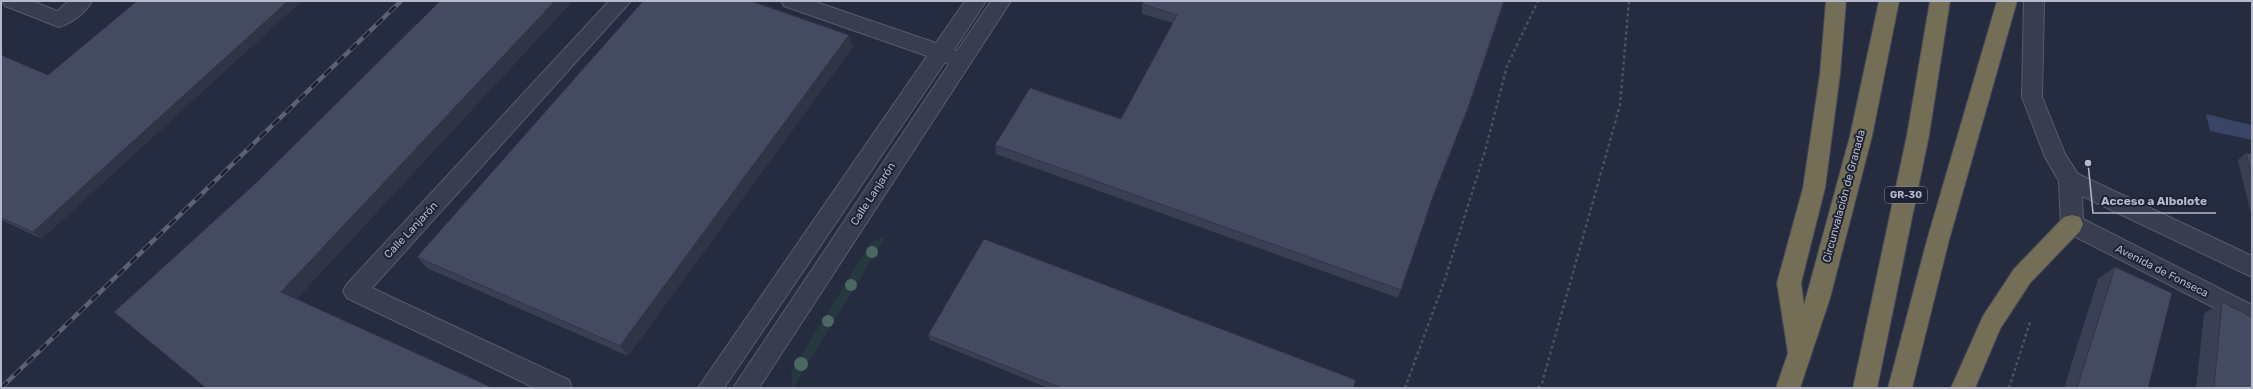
<svg xmlns="http://www.w3.org/2000/svg" width="2253" height="389" viewBox="0 0 2253 389" font-family="Rubik,sans-serif">
<rect width="100%" height="100%" fill="#252c3f"/>
<path fill="#273940" d="M885,237L793,388L791,372L872,241Z"/>
<path fill="#394466" d="M2206,114L2251,125L2252,140L2210,131Z"/>
<g fill="none" stroke-linecap="round" stroke-linejoin="round">
<g stroke="#575c6d" stroke-width="2">
<path id="minor" d="M2,1H32L57,11L69,1H92C86,12 71,24 59,27L5,6Z
M609,1H631L372,288L569,380L572,388H535L347,298L343,291L347,284Z
M781,1H813L936,43L965,1H986L954,50L957,51L991,1H1011L759,388H733L949,64L945,62L724,388H698L927,56L784,6Z
M2024,1H2044L2042,97L2065,154L2078,174L2252,256V277L2082,196L2083,219L2252,305V327L2064,231L2061,224L2059,181L2045,157L2022,97Z"/>
</g>
<g stroke="#44495a" stroke-width="2">
<path id="highway" d="M1826,1H1846L1840,74L1825,188L1801,283L1804,305L1850,136L1879,1H1899L1872,136L1830,298L1800,388H1776L1788,353L1777,283L1803,188L1820,74Z
M1930,1H1950L1929,135L1877,388H1853L1907,135Z
M1997,1H2017L1949,240L1912,388H1888L1927,240Z
M2072,215L2080,217L2083,224L2080,231L2030,283L2000,329L1975,388H1951L1983,316L2014,269L2064,217Z"/>
</g>
<path stroke="#45565d" stroke-width="2.5" stroke-dasharray="3 3" stroke-linecap="butt" d="M1405,388L1445,279L1485,151L1507,66L1538,1
M1538,388L1542,383L1620,105L1629,1
M2009,388L2030,322"/>
<use href="#minor" fill="#393e4f" fill-rule="evenodd"/>
<use href="#highway" fill="#756e56" fill-rule="evenodd"/>
<g stroke="#5b6276" stroke-width="4.5">
<path id="rail" d="M1,388L401,1"/>
</g>
<use href="#rail" stroke="#1e2334" stroke-width="3" stroke-dasharray="9" stroke-linecap="butt"/>
</g>
<g fill="#4c6862">
<circle cx="872" cy="252" r="6"/>
<circle cx="851" cy="285" r="6"/>
<circle cx="828" cy="321" r="6"/>
<circle cx="801" cy="364" r="7"/>
</g>
<path fill="#3a4053" d="M1504,1L1432,198L1398,298L996,154L995,145L1121,119L1173,23L1142,14V4Z
M849,35L853,47L628,356L427,268L417,257Z
M1,55L42,239L1,220Z
M2246,153L2252,154V211L2250,210L2238,160Z
M2115,267L2148,388H2064L2098,279Z
M2222,302L2252,388H2196L2204,314Z
M928,335L1353,388H1048L930,340Z"/>
<path fill="#303444" d="M288,1H302L42,239L33,232Z
M555,1H573L294,302L281,292Z
M849,35L853,47L628,356L620,346Z"/>
<path fill="#444b61" stroke="#303444" d="M137,1H288L33,232L1,218V55L48,75Z
M440,1H555L281,292L493,388H206L114,312L257,182Z
M643,1H751L849,35L620,346L417,257Z
M1144,1H1504L1468,108L1434,194L1401,290L995,145L1030,88L1121,119L1177,15L1142,4Z
M2246,153L2252,154V176Z
M984,239L1356,380L1353,388H1061L928,335Z
M2115,267L2172,293L2148,388H2077Z
M2222,302L2252,317V388H2214Z"/>
<g text-anchor="middle" dominant-baseline="central" stroke-width="4" stroke-linejoin="round" paint-order="stroke">
<rect fill="#1e2334" stroke="#888d9d" stroke-width="1" x="1885" y="187" width="42" height="16" rx="3"/>
<g font-size="10" font-weight="bold" fill="#b5baca">
<text x="1906" y="195">GR-30</text>
</g>
<g font-size="11" fill="#b5baca" stroke="#1e2334">
<text transform="translate(873 194) rotate(-57)">Calle Lanjarón</text>
<text transform="translate(1844 196) rotate(-75)">Circunvalación de Granada</text>
<text transform="translate(411 230) rotate(-47)">Calle Lanjarón</text>
<text transform="translate(2162 271) rotate(27)">Avenida de Fonseca</text>
</g>
</g>
<path fill="none" stroke="#b5baca" stroke-width="1.5" d="M2088 163L2093 213H2216"/>
<circle fill="#b5baca" stroke="#1e2334" stroke-width="1.5" cx="2088" cy="163" r="4"/>
<g font-size="12" text-anchor="middle" font-weight="bold" fill="#b5baca" stroke="#1e2334" stroke-width="4" stroke-linejoin="round" paint-order="stroke">
<text x="2154" y="205">Acceso a Albolote</text>
</g>
<rect width="2253" height="389" fill="none" stroke="#b5baca" stroke-width="4"/>
</svg>
